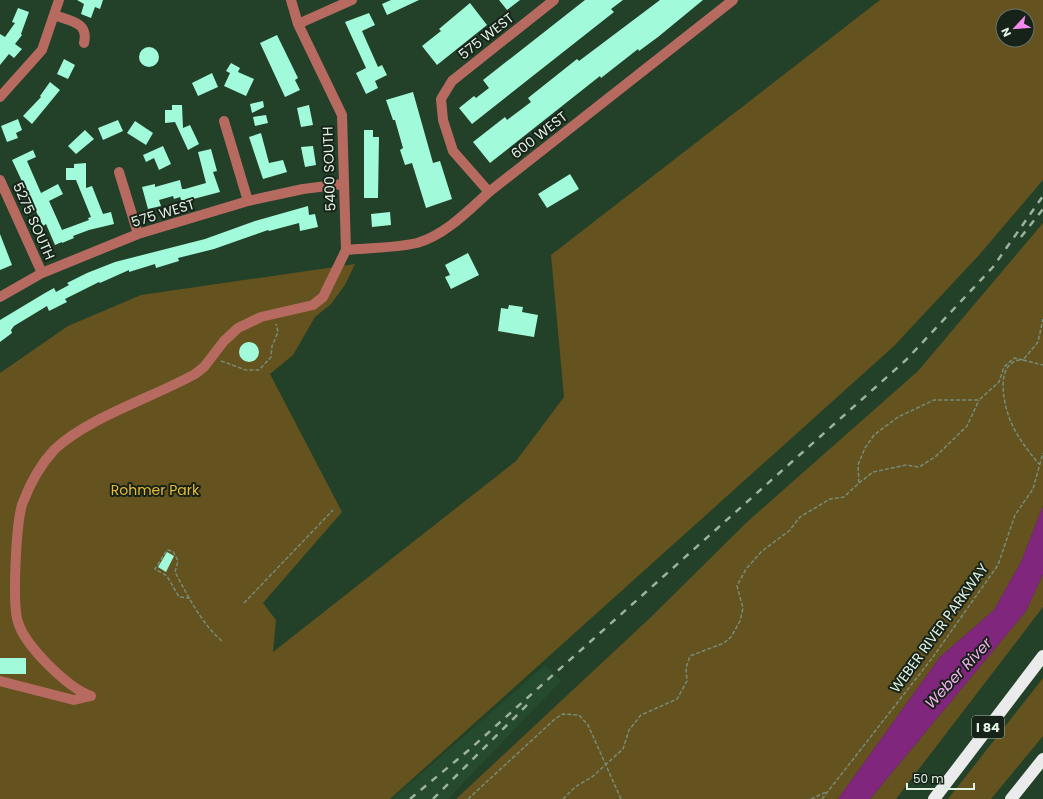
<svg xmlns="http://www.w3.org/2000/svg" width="1043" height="799" viewBox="0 0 1043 799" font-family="Poppins,sans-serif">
<rect width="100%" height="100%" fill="#234029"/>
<path fill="#264a2d" d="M545,665L561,681L448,799H392Z"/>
<path fill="#64521f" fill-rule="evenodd" d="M880,0H1043V180L980,254L894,346L390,799H0V373L68,326L141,295L355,264L345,285L331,304L315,317L293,355L270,374L342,512L263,603L276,620L273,652L516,461L564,397L551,255ZM1003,16H1027V40H1003Z
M1043,223V506L1021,562L994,610L940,657L838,799H456L651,617L747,522L918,371Z
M1043,574V607L896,799H870L1026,611Z
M1043,678V736L991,799H948Z"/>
<path fill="#80267d" d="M1043,506V574L1026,611L870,799H838L940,657L994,610L1021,562Z"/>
<path fill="#a1fada" d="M77,0H103L100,9L95,7L91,18L81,14L84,4Z
M391,0H419L387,15L382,4Z
M499,0H520L507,10Z
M585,0H623L611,9L614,12L472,124L459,108L474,96L476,98L489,88L483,80Z
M660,0H703L658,37L639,51L638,49L601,78L600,76L490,163L473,142L505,117L507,120L531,102L528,98L577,59L579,61Z
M470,3L487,25L437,65L422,46L441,31L439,29Z
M18,8L29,12L21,34L22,35L15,44L22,49L14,58L9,54L0,65V34L5,37L15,23L12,22Z
M369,13L375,25L362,31L378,67L382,65L387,75L375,81L378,88L366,94L356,73L366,68L345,22Z
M277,35L298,78L295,80L300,90L285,97L260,43Z
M139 57a10 10 0 1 1 20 0a10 10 0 1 1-20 0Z
M64,59L75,65L68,79L57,74Z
M231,63L240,68L238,72L254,79L246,96L224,86L230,73L226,71Z
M212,73L218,87L198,96L192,83Z
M50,82L60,90L32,124L23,116L41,97L40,96Z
M413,92L433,163L440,161L452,199L426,208L412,163L405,165L400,150L403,148L395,120H393L386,100Z
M263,101L264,107L252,113L250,104Z
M172,105H182L183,128L190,125L199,144L188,150L175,122L165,123V110H172Z
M309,105L313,125L301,127L297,108Z
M266,115L268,123L255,126L253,117Z
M18,119L22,130L16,133L18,138L7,142L1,126Z
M118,120L123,131L103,140L98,128Z
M135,121L153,133L146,145L127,133Z
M85,130L94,139L76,154L68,146Z
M364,130H373V137H379L378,198H364Z
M261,133L269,163L283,160L287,172L263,179L249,137Z
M163,146L171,164L159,170L154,158L146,162L143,155Z
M313,146L316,165L305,167L301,147Z
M211,149L217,171L213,172L220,192L182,202L180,197L174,199L173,196L159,200L161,206L148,209L142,187L155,184V187L180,180L182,189H185L206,183L198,152Z
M33,150L36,157L27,161L41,193L58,184L63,194L49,201L62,230L89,220L88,218L91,217L76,180H66V168H74V164L86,163V188L92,186L103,214L111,212L114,224L89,230L73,236L74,238L62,243V242L55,245L46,224L43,226L12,160Z
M570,174L579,189L547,208L538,194Z
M308,206L309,215L315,214L318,227L300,231L299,223L269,231L268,230L214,249L178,258L179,261L156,268L155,264L129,272V270L100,283L99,282L65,299L67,302L49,311L47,306L14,326L11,330L12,333L0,342V320L45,293L54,288L56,292L69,285L67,283L87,273L115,262L205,239L255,221Z
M390,212L391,225L372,227L371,214Z
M0,234L12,265L0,270Z
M468,253L479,275L451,289L445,277L450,275L445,265Z
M509,305L523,307L522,312L538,315L534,337L498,331L501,308L508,309Z
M239 352a10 10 0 1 1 20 0a10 10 0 1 1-20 0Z
M167,552L174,556L166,572L158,567Z
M0,658H26V674H0Z"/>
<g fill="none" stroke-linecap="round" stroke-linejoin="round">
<path stroke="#758d79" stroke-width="1.5" stroke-dasharray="4 2" stroke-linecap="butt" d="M1020,360C994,363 1004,407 1011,422C1018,438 1028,451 1039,464
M1023,360L1043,365
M221,361L246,370H259L271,357L272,346L278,332L276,324
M859,483L873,472L906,465L919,467L935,457L967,426L979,400
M190,598L179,597L167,576L155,569L167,550L173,551L178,561L175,572C188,596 201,623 222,641
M244,603L333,510
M468,799L556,718L563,714L579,715L588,725L621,799
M563,799L575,787L592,777L623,749L629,730L641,715L677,699L687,681L686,668L690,656L724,643L731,637L740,621L743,608L737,586L746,569L762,551L789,531L800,517L830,499L844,497L859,483L858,465L865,448L874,435L898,417L934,400H979L999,382L1004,367L1014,358L1023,360L1038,342L1043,319
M811,799L826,792
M822,799L933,657L998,565L1015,515L1033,489L1043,453"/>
<path stroke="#b76b60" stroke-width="10" d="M54,15C70,21 89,22 84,43
M298,24L352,0
M0,97L42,50L59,0
M224,121L248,201
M119,172L138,234
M0,180L42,273
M489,192L453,151L443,120L441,99L452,81L554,0
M346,250C367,248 396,248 417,243C445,235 468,211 489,192L733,0
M0,297L42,273L138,234L248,201L303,189L343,184
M0,681L74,700L91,696C68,688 25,646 18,622C12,604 16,520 23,502C30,484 41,464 54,450C87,418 154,397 195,374L204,367L224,341L238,328L261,317L313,305L323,297L346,250L342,115L298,24L291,0"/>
<path stroke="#ebebeb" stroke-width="12" d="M934,799L1043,656
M1011,799L1043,759"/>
<path stroke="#9cb2a0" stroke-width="2.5" stroke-dasharray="7 7" stroke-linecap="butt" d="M1021,237L1043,209
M410,799L470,749L906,360L993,267L1043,196
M433,799L532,700"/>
</g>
<g text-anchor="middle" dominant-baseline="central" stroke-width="4" stroke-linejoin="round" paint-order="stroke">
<rect fill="#172319" stroke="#a4b4a6" stroke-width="1" x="972" y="716" width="32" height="22" rx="3"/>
<g font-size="13" font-weight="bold" fill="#e1f2e3">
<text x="988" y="727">I 84</text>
</g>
<g font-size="14" fill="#e1f2e3" stroke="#172319">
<text transform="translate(486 36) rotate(-38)">575 WEST</text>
<text transform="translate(539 135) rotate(-38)">600 WEST</text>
<text transform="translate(329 169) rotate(-92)">5400 SOUTH</text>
<text transform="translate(163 213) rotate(-17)">575 WEST</text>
<text transform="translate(34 221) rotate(66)">5275 SOUTH</text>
<text transform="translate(939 628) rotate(-54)">WEBER RIVER PARKWAY</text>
</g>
<g font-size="14" fill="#e9bb31" stroke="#172319">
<text x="155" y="490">Rohmer Park</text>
</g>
<g font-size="15" font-style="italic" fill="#f5b0ef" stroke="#172319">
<text transform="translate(958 673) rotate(-47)">Weber River</text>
</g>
</g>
<g transform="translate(1015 28) rotate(244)"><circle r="19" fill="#172319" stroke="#68766a"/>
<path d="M0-3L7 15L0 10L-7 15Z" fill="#f589ef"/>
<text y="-6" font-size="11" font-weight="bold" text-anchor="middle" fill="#e1f2e3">N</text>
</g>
<path d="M907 783v6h67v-6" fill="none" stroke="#e1f2e3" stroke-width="2"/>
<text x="913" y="783" font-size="12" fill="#e1f2e3" stroke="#172319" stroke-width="3" paint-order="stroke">50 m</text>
</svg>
